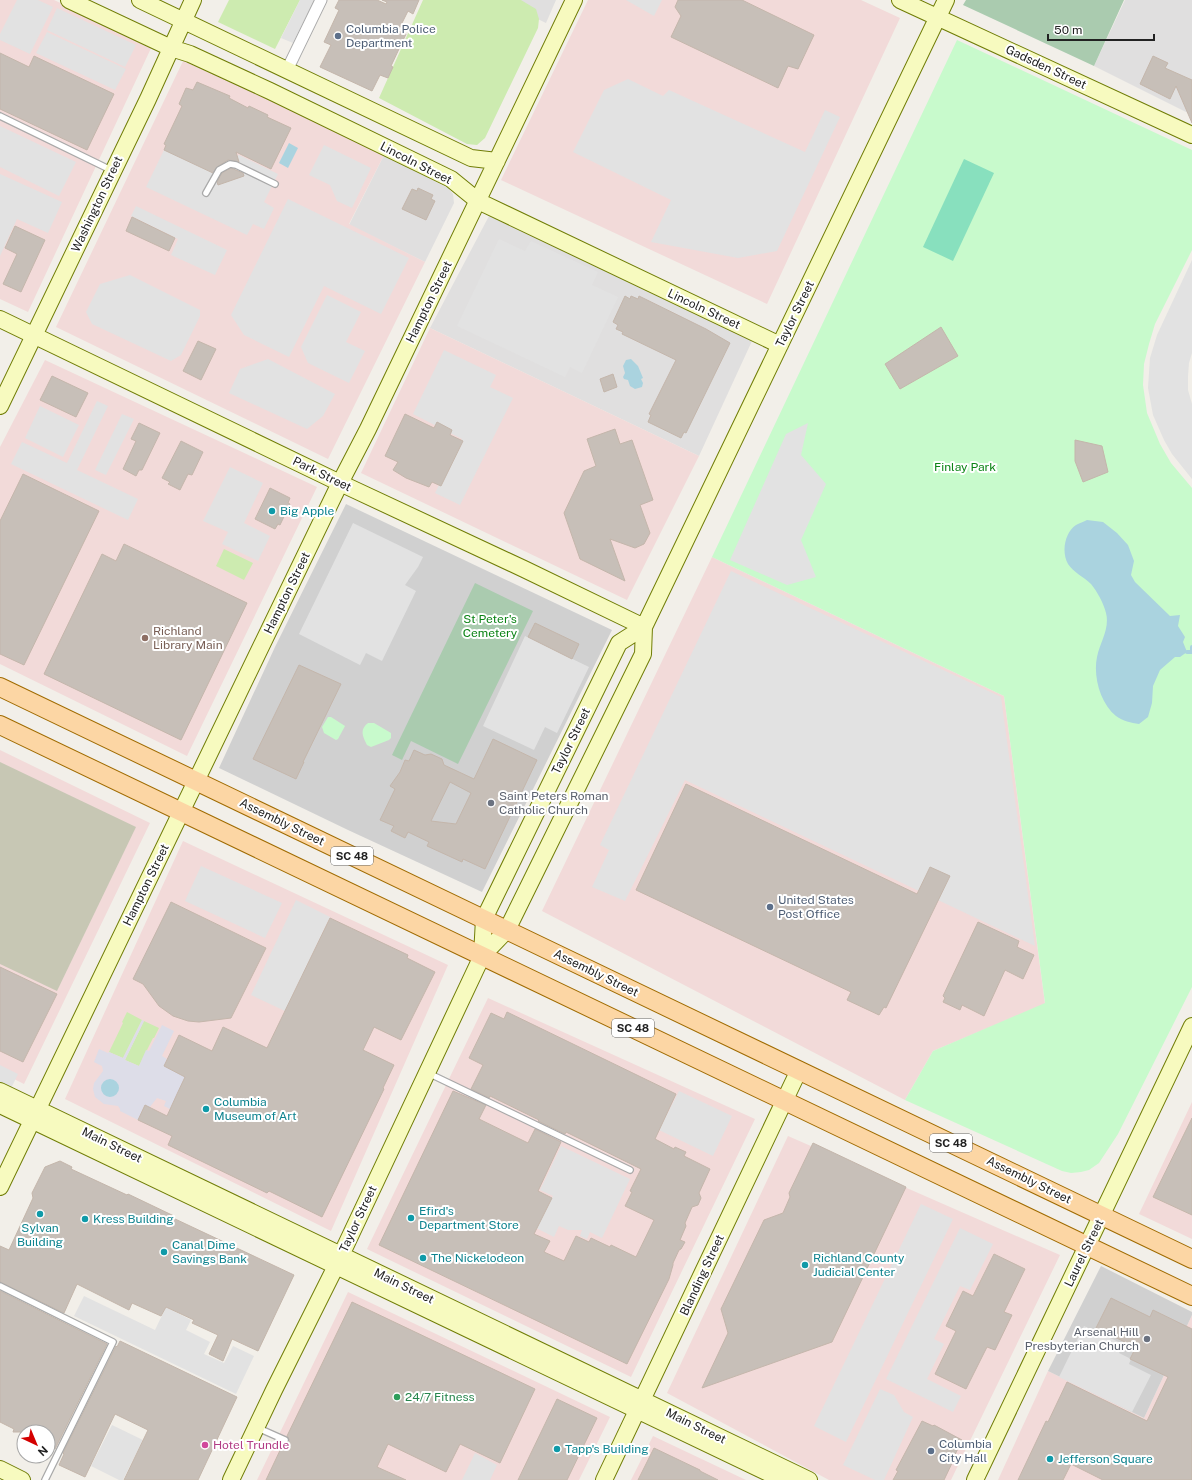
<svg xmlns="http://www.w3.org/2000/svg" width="1192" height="1480" viewBox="0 0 1192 1480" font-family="'Public Sans',sans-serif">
<rect width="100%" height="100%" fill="#f2efe9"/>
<path fill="#e0dfdf" d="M498,0H556L546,23Z
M1125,0H1192V115L1094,66Z
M384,155L448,188L453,194L454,203L425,262L349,225Z
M489,216L752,341L699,456L430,328Z"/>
<path fill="#f2dad9" d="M0,0H54L152,46L28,312L0,299Z
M588,0H861L900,18L767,304L501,180Z
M184,59L384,155L349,224L425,262L328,459L56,327Z
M430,328L699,456L627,600L361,473Z
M45,360L317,487L187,756L0,664V447Z
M712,557L1004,696L1045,1004L933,1051L905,1100L542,911Z
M0,750L150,823L24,1084L0,1072Z
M183,841L448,965L331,1231L65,1099Z
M488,998L755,1119L631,1377L367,1249Z
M1192,1102V1239L1139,1214Z
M788,1136L1060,1255L951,1480H829L667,1393Z
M348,1292L610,1417L579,1480H257Z
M1192,1315V1480H998L1048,1371L1144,1418Z
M653,1436L746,1480H631Z"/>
<path fill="#d0d0d0" d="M346,504L612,630L482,892L348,830L219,768L275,647Z
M1101,1266L1192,1312V1315L1144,1418L1048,1371Z"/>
<path fill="#c7c7b4" d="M0,762L136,827L57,991L0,964Z"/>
<path fill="#cdebb0" d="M229,0H300L275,49L218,22Z
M423,0H521L536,9L539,19L538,28L485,138L477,145L467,144L379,98Z
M224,549L253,563L244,580L216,566Z
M127,1012L142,1020L123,1058L109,1052L123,1023L122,1022Z
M144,1021L159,1028L154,1038H153L139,1066L125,1060Z"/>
<path fill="#aacbaf" d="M966,0H1124L1094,66L963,5Z
M475,583L533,611L458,764L411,741L402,760L392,755Z"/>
<path fill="#c8facc" d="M957,40L1192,150V250L1155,324L1149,344L1144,364L1143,385L1147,413L1160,444L1171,463L1192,488V987L1118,1134L1099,1163L1089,1170L1081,1172L1071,1173L1062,1171L905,1100L933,1051L1045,1003L1004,696L712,557Z
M328,717H331L345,726L338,739L336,740L324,733L322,727Z
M368,723H374L391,733V738L389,740L371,747L367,745C363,737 359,730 368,723Z"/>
<path fill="#88e0be" d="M964,159L994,173L953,261L923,247Z"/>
<path fill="#e2e2e2" d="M17,0H38L53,7L30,54L0,40V34Z
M300,0H314L293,43L281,38Z
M626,0H662L654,16Z
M57,8L136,45L125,67L47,30Z
M47,32L126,69L115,90L36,53Z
M628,79L663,96L669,90L805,152L825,110L840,117L777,251L738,258L651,242L671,200L573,152L604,90Z
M0,126L76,162L59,196L0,167Z
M324,145L371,168L352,208L337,201L330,185L309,175Z
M164,150L206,169L208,165L239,155L278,174L264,202L274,208L264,229L253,224L247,235L146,187Z
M0,174L62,202L48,233L17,219L0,256Z
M288,199L409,258L381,314L324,286L289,357L244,335L231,315Z
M136,206L227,250L215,275L171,255L178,239L131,216Z
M499,239L525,251L531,241L598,272L592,285L618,297L582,373L570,367L565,377L457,326Z
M1192,260V353L1189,363L1188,376V390L1192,404V479L1172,454L1164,440L1153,415L1148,388L1150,358L1157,335Z
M130,275L200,310V316L181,355L171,361L92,324L86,312L100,284Z
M327,295L361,312L346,342L365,351L349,383L308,363L301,347Z
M444,350L496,375L490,387L513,398L460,505L435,493L462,439L413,414Z
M268,359L335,394L323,416L307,429L229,393L240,369Z
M97,401L108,406L77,470L138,499L128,520L11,464L22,442L67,463Z
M40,406L79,425L63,457L25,438Z
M122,414L134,419L106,475L95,470Z
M808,423L801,455L826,484L801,540L816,577L787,585L730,560L786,434Z
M230,467L263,483L244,523L270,536L258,561L222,544L228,532L203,521Z
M353,523L423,557L418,567L405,585L416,591L382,661L366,653L360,665L299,634Z
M731,571L1001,697L1035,946L685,780L625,901L592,887L609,850L600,845Z
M525,636L589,667L557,733L545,727L534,750L483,726Z
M201,866L282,903L265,938L185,901Z
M296,900L330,917L285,1011L251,995Z
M0,1065L18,1074L0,1111Z
M679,1091L732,1116L713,1156L659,1130Z
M561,1146L630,1179L602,1238L590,1232L587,1239L580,1236L582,1230H568L559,1226L554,1237L524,1222L543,1216L553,1196L540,1190Z
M921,1204L953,1219L846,1442L814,1426Z
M960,1228L993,1244L970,1290L960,1286L934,1339L944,1344L927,1379L961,1396L953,1412L886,1379Z
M84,1296L155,1330L166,1307L191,1320L186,1330L210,1342L204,1354L224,1363L233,1346L254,1356L236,1394L74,1316Z
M1084,1326L1123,1344L1119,1353L1131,1359L1129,1364L1151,1375L1132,1412L1059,1377Z
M880,1389L894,1395L904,1412L913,1417L884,1480H875L843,1465Z
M112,1425L143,1440L123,1480H119L91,1466Z
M475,1453L497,1465L490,1480H462Z"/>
<path fill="#dddde8" d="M142,1020L144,1021L125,1060L139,1066L146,1050L149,1051L162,1025L174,1031L162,1056L167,1059L164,1066L195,1081L184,1080L170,1109L164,1106L166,1101L157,1098L149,1108L145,1105L138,1120L120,1111V1109L118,1106L104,1104L95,1097L93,1089L94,1083L103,1071L102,1066L94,1062L99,1049L108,1053L109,1052L123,1058Z"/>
<path fill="#aad3df" d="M289,143L298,148L288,168L279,163Z
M631,359L638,366L643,378L641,379L643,383L642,387L635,389L630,386L628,380L624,379L623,377L625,373L623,366L626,360Z
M1087,520L1103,522L1117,533L1128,545L1134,561L1131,575L1135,582L1170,616L1180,615L1178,626L1185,637L1183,642L1187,652L1180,657H1175L1160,670L1153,686L1152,703L1148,717L1139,724C1131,723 1123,721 1116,716C1100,703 1093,676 1097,657C1100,642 1110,629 1106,613C1104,604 1097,591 1091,584C1084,577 1073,572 1068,564C1061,552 1065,532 1076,525C1079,523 1084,522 1087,520Z
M101 1088a9 9 0 1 1 18 0a9 9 0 1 1-18 0Z"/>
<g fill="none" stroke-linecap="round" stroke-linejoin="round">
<path stroke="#aad3df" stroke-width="4" d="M1187,652H1192V647"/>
</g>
<path fill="#c7bfb8" stroke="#c4b6ab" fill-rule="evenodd" d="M339,0H377L386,4L387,2L382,0H419L413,14L408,11L398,31L406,34L391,66L393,67L388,78L380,75L372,91L320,67L331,45L324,42L339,10L335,8Z
M678,0H742L814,35L798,69L788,66L778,88L671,37L681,16L675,7Z
M0,53L29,67L34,56L114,94L87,150L0,109Z
M1153,56L1168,63L1165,68L1192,80V123L1176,86L1170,99L1140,84Z
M197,82L230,96L229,98L248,108L249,106L268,115L267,117L291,128L271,169L236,152L239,162L228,160L217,167L213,173L164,150L166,145L164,144L182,106L179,104L186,88L193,90Z
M231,168L243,173L244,176L218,185L217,182L222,173Z
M418,188L433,195L431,199L435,201L426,220L402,209L412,189L417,191Z
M132,217L175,238L169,251L126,231Z
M15,226L45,240L21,292L3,284L17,254L5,248Z
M625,296L630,299L631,296L638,299L639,296L706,329L730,343L686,433L684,432L681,438L648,422L651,415L649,414L676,360L622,334L623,332L616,329L618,325L613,322Z
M941,327L958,356L900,389L885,364Z
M198,341L216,349L201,380L183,371Z
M613,374L617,387L604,392L600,379Z
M52,376L88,393L76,417L40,400Z
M405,414L434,428L437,422L452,430L450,435L463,441L441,486L432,482L429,487L406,478L393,470L398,462L385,456Z
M139,423L160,433L142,470H139L136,476L123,469L136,441L131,439Z
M615,429L620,444L632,440L653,500L640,505L650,533L644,544L635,548L610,539L625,581L580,559L564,513L584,471L596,466L587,439Z
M1075,440L1102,446L1108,472L1083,482L1075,461Z
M181,441L203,452L192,475L188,474L180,490L168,484L170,482L162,478Z
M23,474L99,511L24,665L0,654V521Z
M270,488L290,498L288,503L290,504L280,525L278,524L275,529L255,519Z
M124,544L247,603L181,740L44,674L102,554L116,561Z
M535,623L579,644L572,659L528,637Z
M299,665L341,684L303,762H304L296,779L253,759Z
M493,739L537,760L485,869L463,859L462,862L427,846L429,842L408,832L405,838L391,831L394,826L380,820L395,789L390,786L400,772L405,760L409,761L414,750L425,755L431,754L442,759L444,765L474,779ZM450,782L471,793L456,824L431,821Z
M686,784L917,894L930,867L950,876L886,1008L884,1007L879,1015L847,1000L851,992L636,890Z
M171,902L266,948L231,1018L199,1022L188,1021L173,1016L159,1006L143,984L133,979Z
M330,918L408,955L407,958L435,972L401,1040L374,1027L363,1050L394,1065L383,1088L384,1089L322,1217L269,1191L267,1193L168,1145L172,1136L138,1120L145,1105L167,1116L177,1094L185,1077L164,1066L179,1035L212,1051L223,1027L267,1048Z
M978,922L1019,941L1017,947L1034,955L1023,979L1005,970L984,1016L962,1005L960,1010L943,1002L945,998L943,996Z
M0,967L57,994L23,1062L0,1051Z
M507,1012L676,1094L655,1139L674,1149L675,1147L686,1152L684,1156L710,1169L699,1193L701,1198L698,1205L692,1207L685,1223L686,1226L680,1240L685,1242L681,1249L679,1250L673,1263V1265L669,1279L627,1364L379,1245L453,1091L486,1105L479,1119L528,1143L535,1129L561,1142L538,1191L552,1198L534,1234L550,1241L544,1252L564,1261L576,1236L589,1242L591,1238L610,1247L611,1245L636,1257L654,1220L625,1206L632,1192L630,1191L641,1169L566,1132L565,1134L538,1121L539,1120L490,1096L489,1098L471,1089L483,1065L469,1058L491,1013L504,1019Z
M1192,1118V1215L1153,1197Z
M813,1143L906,1187L832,1342L702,1388L728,1333L721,1309L764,1220L783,1213L790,1197L789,1193Z
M60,1161L72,1167L71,1169L127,1195L128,1194L174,1216L173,1218L294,1275L258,1351L232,1339L223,1361L209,1354L218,1335L192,1323L194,1320L166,1307L161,1316L132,1303L129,1310L77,1284L64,1313L0,1282V1246L9,1250L33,1198L32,1193L45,1167Z
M994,1254L1025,1269L1004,1312L1012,1315L995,1350L987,1347L966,1389L935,1374L956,1331L946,1326L963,1291L973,1296Z
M0,1291L107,1344L55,1449L48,1446V1432H13L14,1429L0,1422Z
M1111,1298L1150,1317L1153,1310L1192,1329V1480H1103L1071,1464L1063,1480H1018L1046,1421L1048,1422L1067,1382L1147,1421L1168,1377L1130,1359L1134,1351L1130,1349L1131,1345L1096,1328Z
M352,1302L535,1389L500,1463L460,1444L446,1472L388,1444L377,1467L406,1480H266L283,1444H286L289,1442V1439L287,1436Z
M120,1341L237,1397L198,1480H124L148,1430L115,1414L85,1477L59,1465L64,1454L63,1453L116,1346L117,1347Z
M557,1399L597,1418L567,1480H518Z
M922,1421L933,1426L934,1425L962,1440L952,1461H953L944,1480H893L898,1471L896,1470Z
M654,1448L700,1470V1471L718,1480H638Z"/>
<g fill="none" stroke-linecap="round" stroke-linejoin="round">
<g stroke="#a9a9a9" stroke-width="8">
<path id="lane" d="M0,116L113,171
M206,193L219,170L230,164L236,165L275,184
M428,1073L630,1170
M0,1286L113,1342L45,1480
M258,1428L285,1440"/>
</g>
<g stroke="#a9a9a9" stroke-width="13">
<path id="street" d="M287,70L321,0"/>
</g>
<g stroke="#707d05" stroke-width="18">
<path id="secondary" d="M69,0L171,48L190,54L270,91L451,179L478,201L780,345
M140,0L471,158L497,161
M900,0L1192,135
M0,319L340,483L524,569L644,627
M0,406L148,99L193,0
M482,956L484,919L619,643L644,627
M0,1091L809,1480
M0,1105L783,1480
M0,1187L340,483L368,429L574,0
M0,1469L22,1480
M231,1480L274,1390L336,1266L482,956L507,930L643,654L644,627L946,0
M604,1480L799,1070
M975,1480L1192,1026"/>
</g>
<g stroke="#a06b00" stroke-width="20">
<path id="primary" d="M0,687L1192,1259
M0,725L1192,1296"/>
</g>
<use href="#lane" stroke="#fff" stroke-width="5.5"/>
<use href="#street" stroke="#fff" stroke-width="11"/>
<use href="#secondary" stroke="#f7fabf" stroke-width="16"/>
<use href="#primary" stroke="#fcd6a4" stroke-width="18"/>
</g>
<g fill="#5c6f8a" stroke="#fff" stroke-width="1.5">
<circle cx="338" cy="36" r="4"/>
<circle cx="770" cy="907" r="4"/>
<circle cx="931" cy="1451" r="4"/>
</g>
<g fill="#0f9aa8" stroke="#fff" stroke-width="1.5">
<circle cx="272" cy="511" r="4"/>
<circle cx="206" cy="1109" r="4"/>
<circle cx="40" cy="1214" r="4"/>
<circle cx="411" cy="1218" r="4"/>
<circle cx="85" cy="1219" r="4"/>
<circle cx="164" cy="1252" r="4"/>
<circle cx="423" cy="1258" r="4"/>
<circle cx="805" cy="1265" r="4"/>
<circle cx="557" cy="1449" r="4"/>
<circle cx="1050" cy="1459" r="4"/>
</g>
<circle fill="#8d6e63" stroke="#fff" stroke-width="1.5" cx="145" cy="638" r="4"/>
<g fill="#6b7280" stroke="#fff" stroke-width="1.5">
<circle cx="491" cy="803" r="4"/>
<circle cx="1147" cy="1339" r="4"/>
</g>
<circle fill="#2e9e5b" stroke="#fff" stroke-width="1.5" cx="397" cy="1397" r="4"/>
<circle fill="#d1479c" stroke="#fff" stroke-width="1.5" cx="205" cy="1445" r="4"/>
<g text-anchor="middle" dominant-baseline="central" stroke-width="4" stroke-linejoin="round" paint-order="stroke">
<g fill="#fff" stroke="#646464" stroke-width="1">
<rect x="331" y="847" width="42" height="18" rx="3"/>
<rect x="612" y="1019" width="42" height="18" rx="3"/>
<rect x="930" y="1134" width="42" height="18" rx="3"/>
</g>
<g font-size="11" font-weight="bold" fill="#222">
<text x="352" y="856">SC 48</text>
<text x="633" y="1028">SC 48</text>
<text x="951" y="1143">SC 48</text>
</g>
<g font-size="12" fill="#4e5e75" stroke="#fff" text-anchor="start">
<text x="346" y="29">Columbia Police<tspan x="346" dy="14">Department</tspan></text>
<text x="778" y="900">United States<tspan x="778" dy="14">Post Office</tspan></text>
<text x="939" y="1444">Columbia<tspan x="939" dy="14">City Hall</tspan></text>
</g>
<g font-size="12" fill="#222" stroke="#fff">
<text transform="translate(1046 67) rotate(25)">Gadsden Street</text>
<text transform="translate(416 163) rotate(27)">Lincoln Street</text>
<text transform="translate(97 204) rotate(-65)">Washington Street</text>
<text transform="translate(429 302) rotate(-64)">Hampton Street</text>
<text transform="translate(704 309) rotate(25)">Lincoln Street</text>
<text transform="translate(795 314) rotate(-64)">Taylor Street</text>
<text transform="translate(322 474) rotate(26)">Park Street</text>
<text transform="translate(287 593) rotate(-64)">Hampton Street</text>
<text transform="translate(571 741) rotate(-64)">Taylor Street</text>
<text transform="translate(282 822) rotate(26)">Assembly Street</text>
<text transform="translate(146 885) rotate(-64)">Hampton Street</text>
<text transform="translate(596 973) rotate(26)">Assembly Street</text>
<text transform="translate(112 1145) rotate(26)">Main Street</text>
<text transform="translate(1029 1180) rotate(26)">Assembly Street</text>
<text transform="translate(358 1219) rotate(-65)">Taylor Street</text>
<text transform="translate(1084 1253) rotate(-64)">Laurel Street</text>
<text transform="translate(702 1275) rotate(-65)">Blanding Street</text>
<text transform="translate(404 1286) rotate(26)">Main Street</text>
<text transform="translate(696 1426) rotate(26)">Main Street</text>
</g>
<g font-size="12" fill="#0c8416" stroke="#fff">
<text x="965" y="467">Finlay Park</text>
<text x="490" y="619">St Peter's<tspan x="490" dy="14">Cemetery</tspan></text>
</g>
<g font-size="12" fill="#0d838f" stroke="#fff" text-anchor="start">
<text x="280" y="511">Big Apple</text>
<text x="214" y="1102">Columbia<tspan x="214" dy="14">Museum of Art</tspan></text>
<text x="419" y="1211">Efird's<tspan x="419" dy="14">Department Store</tspan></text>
<text x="93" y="1219">Kress Building</text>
<text x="40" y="1228" text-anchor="middle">Sylvan<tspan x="40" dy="14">Building</tspan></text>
<text x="172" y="1245">Canal Dime<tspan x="172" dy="14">Savings Bank</tspan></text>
<text x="431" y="1258">The Nickelodeon</text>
<text x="813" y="1258">Richland County<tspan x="813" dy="14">Judicial Center</tspan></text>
<text x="565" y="1449">Tapp's Building</text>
<text x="1058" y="1459">Jefferson Square</text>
</g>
<g font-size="12" fill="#785e54" stroke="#fff" text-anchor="start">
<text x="153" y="631">Richland<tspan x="153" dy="14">Library Main</tspan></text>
</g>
<g font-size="12" fill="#5b616d" stroke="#fff" text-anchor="start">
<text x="499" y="796">Saint Peters Roman<tspan x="499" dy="14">Catholic Church</tspan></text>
<text x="1139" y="1332" text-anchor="end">Arsenal Hill<tspan x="1139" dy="14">Presbyterian Church</tspan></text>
</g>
<g font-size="12" fill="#27864d" stroke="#fff" text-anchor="start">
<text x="405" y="1397">24/7 Fitness</text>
</g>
<g font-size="12" fill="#b23c85" stroke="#fff" text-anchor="start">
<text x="213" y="1445">Hotel Trundle</text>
</g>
</g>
<g transform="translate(36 1444) rotate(136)"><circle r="19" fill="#ffffff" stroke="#a7a7a7"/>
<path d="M0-3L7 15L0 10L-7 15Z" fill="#d40000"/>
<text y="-6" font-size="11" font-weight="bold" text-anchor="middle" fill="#222222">N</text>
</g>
<path d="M1048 34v6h106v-6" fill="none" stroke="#222222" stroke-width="2"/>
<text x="1054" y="34" font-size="12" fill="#222222" stroke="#ffffff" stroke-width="3" paint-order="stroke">50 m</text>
</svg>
